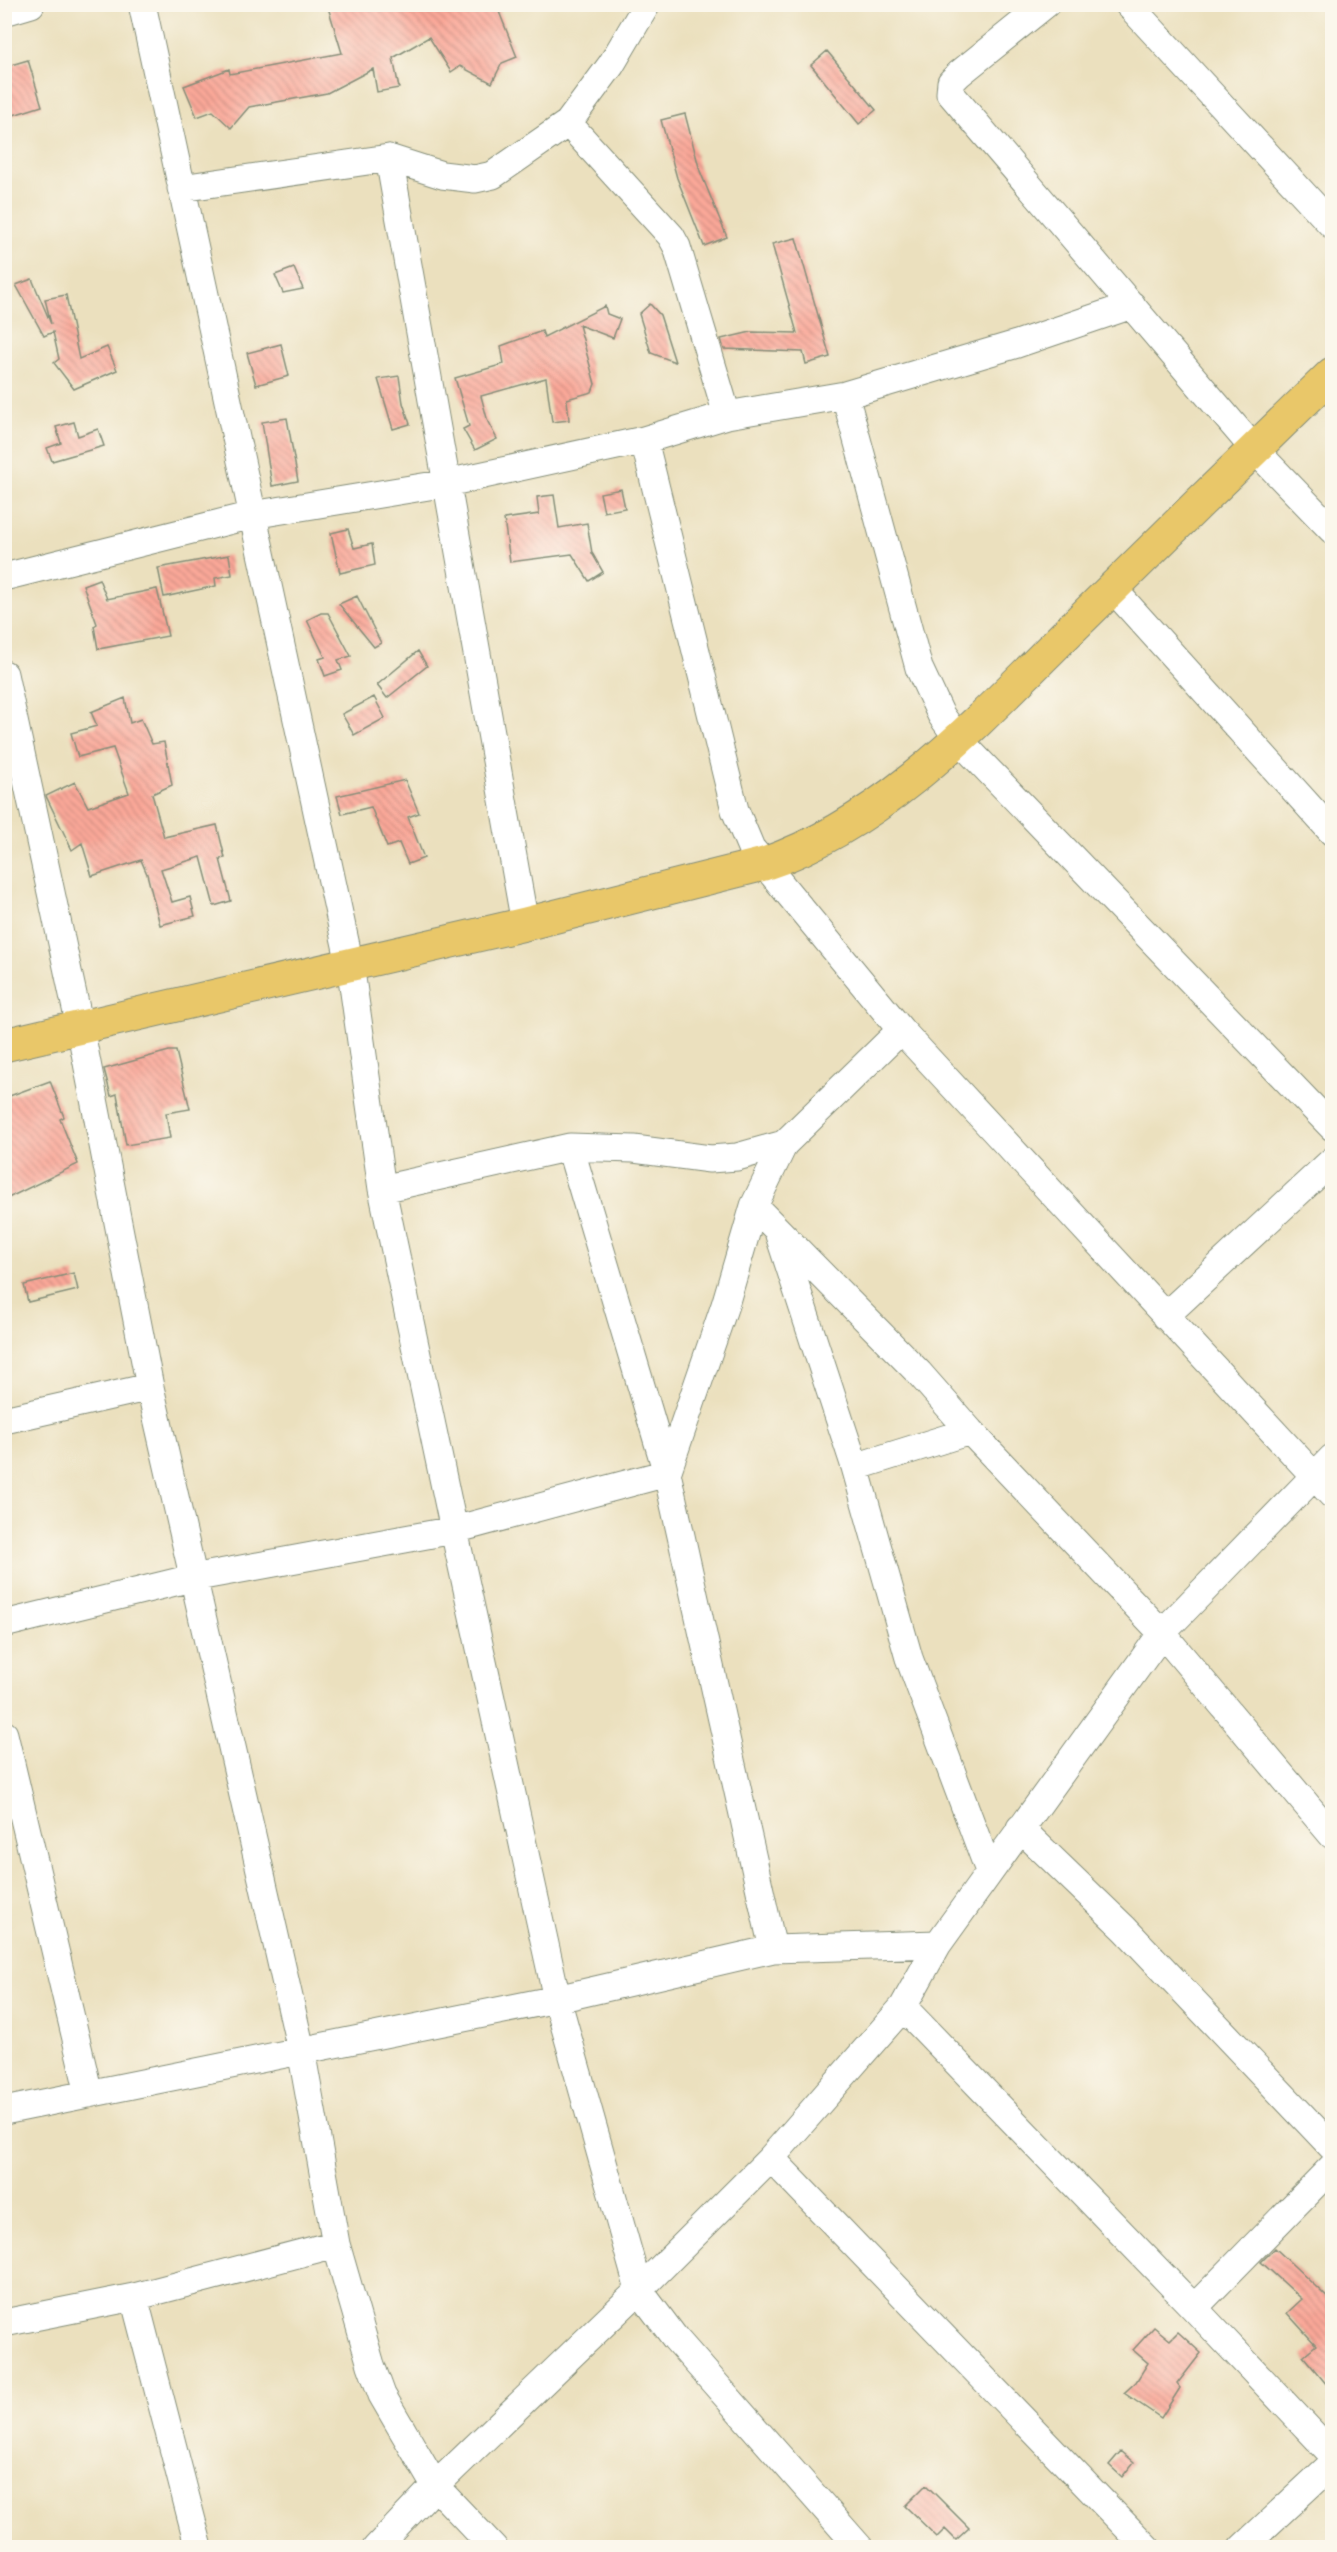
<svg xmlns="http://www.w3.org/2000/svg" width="1337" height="2552" viewBox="0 0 1337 2552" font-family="Caveat,sans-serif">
<defs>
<pattern id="building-back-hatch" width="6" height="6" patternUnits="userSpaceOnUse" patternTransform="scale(1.5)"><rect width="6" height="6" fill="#fba899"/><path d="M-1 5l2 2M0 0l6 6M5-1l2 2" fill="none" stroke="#cb8a7e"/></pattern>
</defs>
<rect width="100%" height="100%" fill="#fbf7ec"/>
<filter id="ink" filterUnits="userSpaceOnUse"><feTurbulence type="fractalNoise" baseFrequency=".0167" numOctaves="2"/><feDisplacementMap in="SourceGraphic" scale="12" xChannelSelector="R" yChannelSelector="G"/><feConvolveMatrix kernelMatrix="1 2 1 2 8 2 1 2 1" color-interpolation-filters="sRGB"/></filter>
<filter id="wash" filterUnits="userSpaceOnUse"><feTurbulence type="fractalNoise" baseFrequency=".008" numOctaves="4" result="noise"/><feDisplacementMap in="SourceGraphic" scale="24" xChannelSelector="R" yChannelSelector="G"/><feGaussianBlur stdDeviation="1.35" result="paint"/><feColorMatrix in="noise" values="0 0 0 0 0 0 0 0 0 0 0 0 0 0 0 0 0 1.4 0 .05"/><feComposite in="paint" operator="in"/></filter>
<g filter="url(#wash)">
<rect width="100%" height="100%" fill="#ebe0be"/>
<g id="blocks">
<path fill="url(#building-back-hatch)" d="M327,4H496L517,57L502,63L492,83L460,66L451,72L429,37L393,58L399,88L377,92L373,69L327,93L249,107L231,128L213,111L197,117L184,86L229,69L230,74L342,53Z
M827,51L876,110L859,124L811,65Z
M28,60L42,106L4,118V67Z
M685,114L700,171L727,237L704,246L677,178L661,120Z
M796,238L830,357L806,364L803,352L724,349L721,339L751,332L797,333L772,244Z
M294,268L303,289L283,293L275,275Z
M32,279L51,324L45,299L66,295L79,359L107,347L117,370L74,389L54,363L59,359L53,332L44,336L16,285Z
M650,304L660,315L675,362L651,353L639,314Z
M605,306L607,314L620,319L613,338L579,325L595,384L592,392L567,399L569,420L552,422L546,378L481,396L488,422L497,439L475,450L463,429L469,426L455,378L504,364L501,346L542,331L544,337Z
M281,344L289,376L256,385L247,353Z
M399,376L403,403L410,424L393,429L378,379Z
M287,418L298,481L272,486L262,422Z
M74,422L78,436L98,429L104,446L52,461L47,448L61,443L56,427Z
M621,489L625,508L604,512L600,493Z
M554,495L559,528L587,523L592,553L603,572L589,581L572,554L510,562L504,519L539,514L537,497Z
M348,529L354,548L372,544L375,565L340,573L331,533Z
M229,555L232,575L215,578L216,586L164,597L158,568Z
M99,579L107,599L157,589L168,636L98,649L94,626L97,624L83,585Z
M357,596L381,643L374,647L339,604Z
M321,613H328L351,656L338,660L342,670L325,676L319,659L325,657L307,620Z
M418,651L427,666L387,698L377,685Z
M374,697L385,718L354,735L342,714Z
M125,698L130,723L141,719L152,744L164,742L172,785L152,794L164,837L217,825L225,858L220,859L231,901L214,906L201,857L161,869L172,902L190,897L195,916L160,925L147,874L141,860L92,876L82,843L72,850L46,796L75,782L88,807L129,793L113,748L78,757L71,733L97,726L91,712Z
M405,780L419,813L408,817L424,858L408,864L399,843L387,847L371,807L342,814L337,796Z
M169,1051H176L190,1109L166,1113L170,1138L126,1145L117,1094L111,1096L104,1069Z
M50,1081L64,1117L60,1119L78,1164L4,1200V1098Z
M74,1273L78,1290L28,1302L24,1285Z
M1275,2248L1332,2302V2391L1303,2356L1316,2345L1287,2313L1302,2299L1261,2262Z
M1154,2327L1170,2340L1178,2332L1201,2353L1177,2384L1180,2388L1161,2418L1124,2393L1136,2382L1148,2363L1133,2350Z
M1121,2451L1134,2462L1122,2477L1109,2465Z
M926,2485L969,2528L956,2540L945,2529L937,2537L905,2506Z"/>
</g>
</g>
<g filter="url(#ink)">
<use href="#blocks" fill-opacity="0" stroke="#858e79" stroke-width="1.5"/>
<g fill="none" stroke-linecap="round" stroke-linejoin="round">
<g stroke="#858e79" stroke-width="29">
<path id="minor" d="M142,4L350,964L382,1189L454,1530L557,1999L639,2290L675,2338L860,2548
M1046,4L959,74L951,82L950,93L1254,449L1332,530
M1128,4L1332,225
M4,12L31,4
M568,123L671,236L677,247L727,415
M389,158L525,924
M181,188L389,158L442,175L475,179L493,175L568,123L611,65L647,4
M845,395L919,668L941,715L959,740L1332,1127
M644,440L735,810L751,848L901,1030L1332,1495
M4,577L252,515L447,483L644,440L727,415L845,395L1017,344L1132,305
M1113,589L1332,832
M4,674L80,1027L150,1387L301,2050L336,2244L371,2365L382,2395L435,2486L494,2548
M570,1147L667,1473L773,1949
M382,1189L570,1147L634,1149L710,1159L737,1157L784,1144
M754,1206L919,1373L970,1431L1162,1633L1332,1835
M779,1235L855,1467L909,1658L989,1871
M1165,1316L1332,1161
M4,1420L150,1387
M855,1467L970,1431
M4,1624L192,1578L454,1530L667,1473L725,1305L754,1206L784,1144L901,1030
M4,1734L89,2094
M1020,1828L1125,1929L1332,2147
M903,2007L1194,2308L1332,2454
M4,2111L557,1999L773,1949L938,1944
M771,2158L1147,2548
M134,2297L199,2548
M1194,2308L1332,2167
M4,2323L134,2297L336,2244
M376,2548L435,2486L639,2290L771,2158L903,2007L938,1944L1162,1633L1332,1458
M1242,2548L1332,2464"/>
</g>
<g stroke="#858e79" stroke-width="35">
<path id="major" d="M4,1045L525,924L764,864C887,822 980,719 1070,630C1157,544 1244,459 1332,374"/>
</g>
<use href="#minor" stroke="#fff" stroke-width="27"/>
<use href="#major" stroke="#e9c769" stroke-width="33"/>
</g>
</g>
<rect width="1337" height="2552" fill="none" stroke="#fbf7ec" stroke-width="24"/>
</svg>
